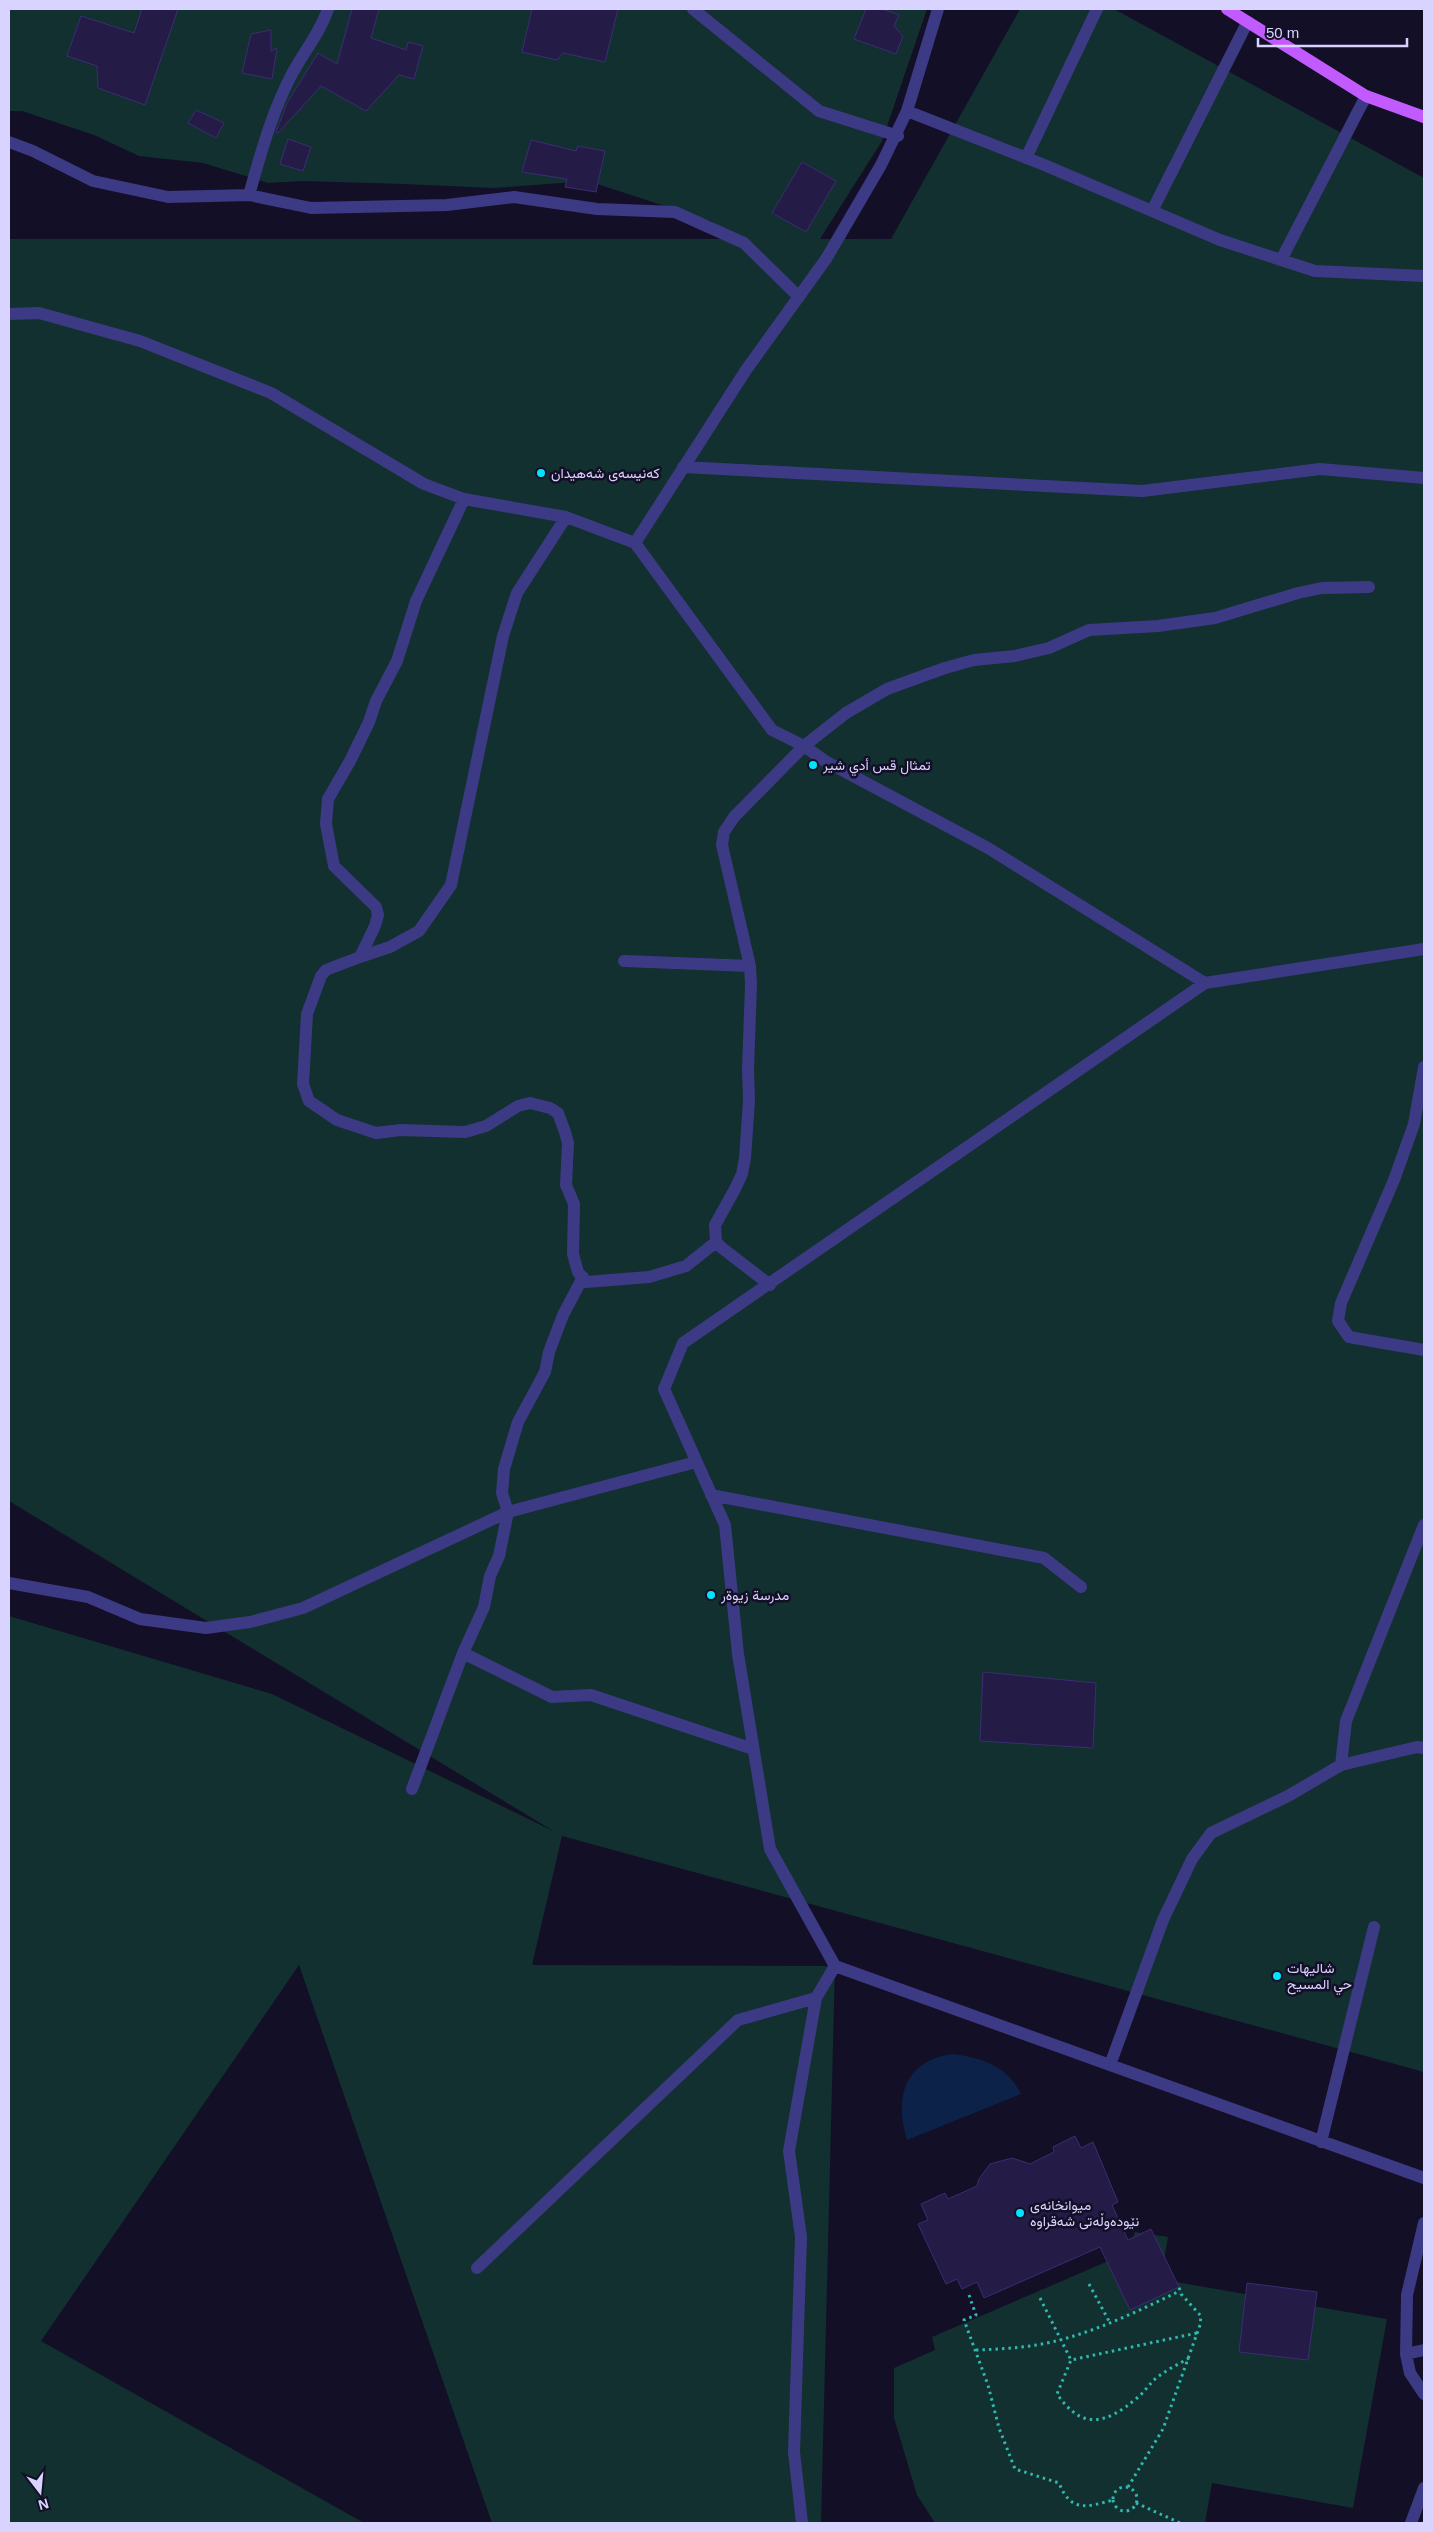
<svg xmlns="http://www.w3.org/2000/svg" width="1433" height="2532" viewBox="0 0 1433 2532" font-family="Helvetica,Vazirmatn,sans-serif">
<rect width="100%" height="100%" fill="#130f26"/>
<path fill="#12302f" d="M9,9H927L882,141L820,239H891L1020,9H1114L1424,178V2072L562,1836L532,1965L835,1966L821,2523H492L299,1965L41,2341L364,2523H9V1616L272,1694L555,1832L9,1501V239H739L711,221L588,181L494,188L403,184L304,181L268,183L203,163L139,156L94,135L22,111H9Z
M1135,2232L1168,2237L1163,2266L1176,2282L1387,2319L1353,2508L1212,2483L1205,2523H935L917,2495L894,2418V2368L935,2350L932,2337L1127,2253Z"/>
<path fill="#0c2248" d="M953,2054C983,2058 1007,2066 1021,2094L907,2140C894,2098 904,2060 953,2054Z"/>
<path fill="#241b47" stroke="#3b2d73" d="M142,9H178L145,105L98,88L97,66L67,56L81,16L134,33Z
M352,9H379L371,38L406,50L408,42L423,46L414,79L399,75L366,111L321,86L278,133L276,132L287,103L318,53L337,64Z
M532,9H618L605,62L563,53L557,60L522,52Z
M866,9H882L899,15L894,26L903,36L896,54L854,39Z
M271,30V51L277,48L272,79L242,73L251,34Z
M196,110L224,123L216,138L188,123Z
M288,139L311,147L303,171L280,164Z
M531,140L576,151L578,146L605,151L596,192L565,187L567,179L522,172Z
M802,162L836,181L806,232L772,213Z
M983,1672L1096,1683L1093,1748L980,1741Z
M1075,2136L1081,2148L1093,2142L1118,2202L1112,2205L1128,2240L1151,2229L1179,2287L1130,2310L1100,2247L984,2298L977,2282L962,2289L957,2279L946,2284L918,2224L928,2220L921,2204L945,2193L948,2199L977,2186L979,2179L990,2164L1012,2158L1030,2164L1054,2152L1053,2147Z
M1247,2283L1317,2292L1308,2360L1239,2352Z"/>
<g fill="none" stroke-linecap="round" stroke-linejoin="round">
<path stroke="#2fb8b0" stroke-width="3" stroke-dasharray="2.5 4" stroke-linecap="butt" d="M1089,2284L1110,2323
M969,2295L976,2315L964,2320L988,2385L999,2428L1015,2469L1059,2483C1071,2513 1087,2507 1113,2500
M1040,2298L1071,2360
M976,2350C1006,2349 1038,2347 1067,2338C1106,2327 1144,2308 1180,2291
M1189,2358C1179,2364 1168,2369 1159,2376C1150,2382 1145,2392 1137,2398C1105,2425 1082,2430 1057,2394L1071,2360L1197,2333
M1128,2487L1163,2429L1200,2325L1201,2316L1181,2294L1179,2287
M1113 2499a12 12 0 1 1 24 0a12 12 0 1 1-24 0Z
M1136,2503L1180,2523"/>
<path stroke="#3d3a85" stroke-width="12" d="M693,9L819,111L898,136
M907,111L1042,164L1220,240L1315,271L1424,276
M9,142L33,151L93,181L168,197L249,195L311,208L447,205L514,197L597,209L675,212L744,243L799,297
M1026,158L1097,9
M249,195C261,153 272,111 293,72C305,50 320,33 328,9
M1152,211L1247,23
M1281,260L1366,96
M9,314L39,313L140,341L271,393L424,484L464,499L566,517L635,543L772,730L804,746L825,761L988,848L1205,983
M683,467L1142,491L1320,469L1424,478
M464,499L416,601L397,661L376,701L369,722L350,761L328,799L326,824L334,866L376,907L378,915L375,926L360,957L326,970L321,976L307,1014L303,1084L309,1101L337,1120L376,1133L401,1130L465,1132L486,1126L518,1106L530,1103L550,1108L558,1113L565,1132L568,1143L566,1185L574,1204L573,1254L578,1272L586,1282L649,1277L686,1266L716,1242
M635,543L746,370L826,259L881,165L907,111L938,9
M1424,949L1205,983L683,1343L664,1389L725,1525L738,1654L770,1849L835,1966L1424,2178
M360,957L390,947L419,931L451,885L503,636L517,593L566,517
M624,961L750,966
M1424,1067L1414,1124L1394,1180L1341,1303L1338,1321L1349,1337L1424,1350
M770,1285L722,1248L716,1242L715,1225L735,1189L742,1174L745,1158L749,1100L748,1070L751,985L750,966L722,845L724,832L734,817L804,746L846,713L887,689L945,668L974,660L1015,656L1049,648L1089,630L1158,626L1215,618L1298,593L1322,588L1369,587
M711,1495L1044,1558L1081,1587
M9,1583L88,1597L140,1619L206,1628L250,1622L303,1608L508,1512L696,1462
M463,1653L552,1697L591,1695L753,1749
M1341,1765L1346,1721L1424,1525
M412,1789L463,1653L484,1607L490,1576L499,1556L508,1512L502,1493L504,1469L518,1422L545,1372L549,1352L563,1315L583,1277
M1110,2065L1163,1920L1192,1859L1211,1833L1288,1796L1341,1765L1417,1747L1424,1748
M1321,2142L1374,1927
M1424,2223L1407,2295L1406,2354L1410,2373L1424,2394
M477,2268L738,2020L816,1998
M1406,2354L1424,2350
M802,2523L794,2452L801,2237L789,2151L816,1998L835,1966
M1411,2523L1424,2488"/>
<path stroke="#c25bff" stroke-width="12" d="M1227,9L1366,96L1424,117"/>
</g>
<g fill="#00e5ff" stroke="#130f26" stroke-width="2">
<circle cx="541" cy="473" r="5"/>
<circle cx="813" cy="765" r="5"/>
<circle cx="711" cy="1595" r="5"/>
<circle cx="1277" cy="1976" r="5"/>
<circle cx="1020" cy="2213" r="5"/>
</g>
<g text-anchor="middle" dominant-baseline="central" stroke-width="5" stroke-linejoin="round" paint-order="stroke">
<g font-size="14" fill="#d9d4ff" stroke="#130f26" text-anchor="start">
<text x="551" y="473">کەنیسەی شەهیدان</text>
<text x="823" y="765">تمثال قس أدي شير</text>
<text x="721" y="1595">مدرسة زيوةر</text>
<text x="1287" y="1968">شاليهات<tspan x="1287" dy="16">حي المسيح</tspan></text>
<text x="1030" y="2205">میوانخانەی<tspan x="1030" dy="16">نێودەوڵەتی شەقراوە</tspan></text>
</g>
</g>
<rect width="1433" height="2532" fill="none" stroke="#d9d4ff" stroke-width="20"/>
<g transform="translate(40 2492) rotate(164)" stroke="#130f26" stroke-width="4" paint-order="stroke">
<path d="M0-4L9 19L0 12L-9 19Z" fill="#d9d4ff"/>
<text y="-8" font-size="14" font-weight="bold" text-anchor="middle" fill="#d9d4ff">N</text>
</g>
<path d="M1258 38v8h149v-8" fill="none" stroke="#d9d4ff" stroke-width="2.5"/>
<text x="1266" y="38" font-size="15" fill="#d9d4ff" stroke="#130f26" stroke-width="4" paint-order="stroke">50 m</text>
</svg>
